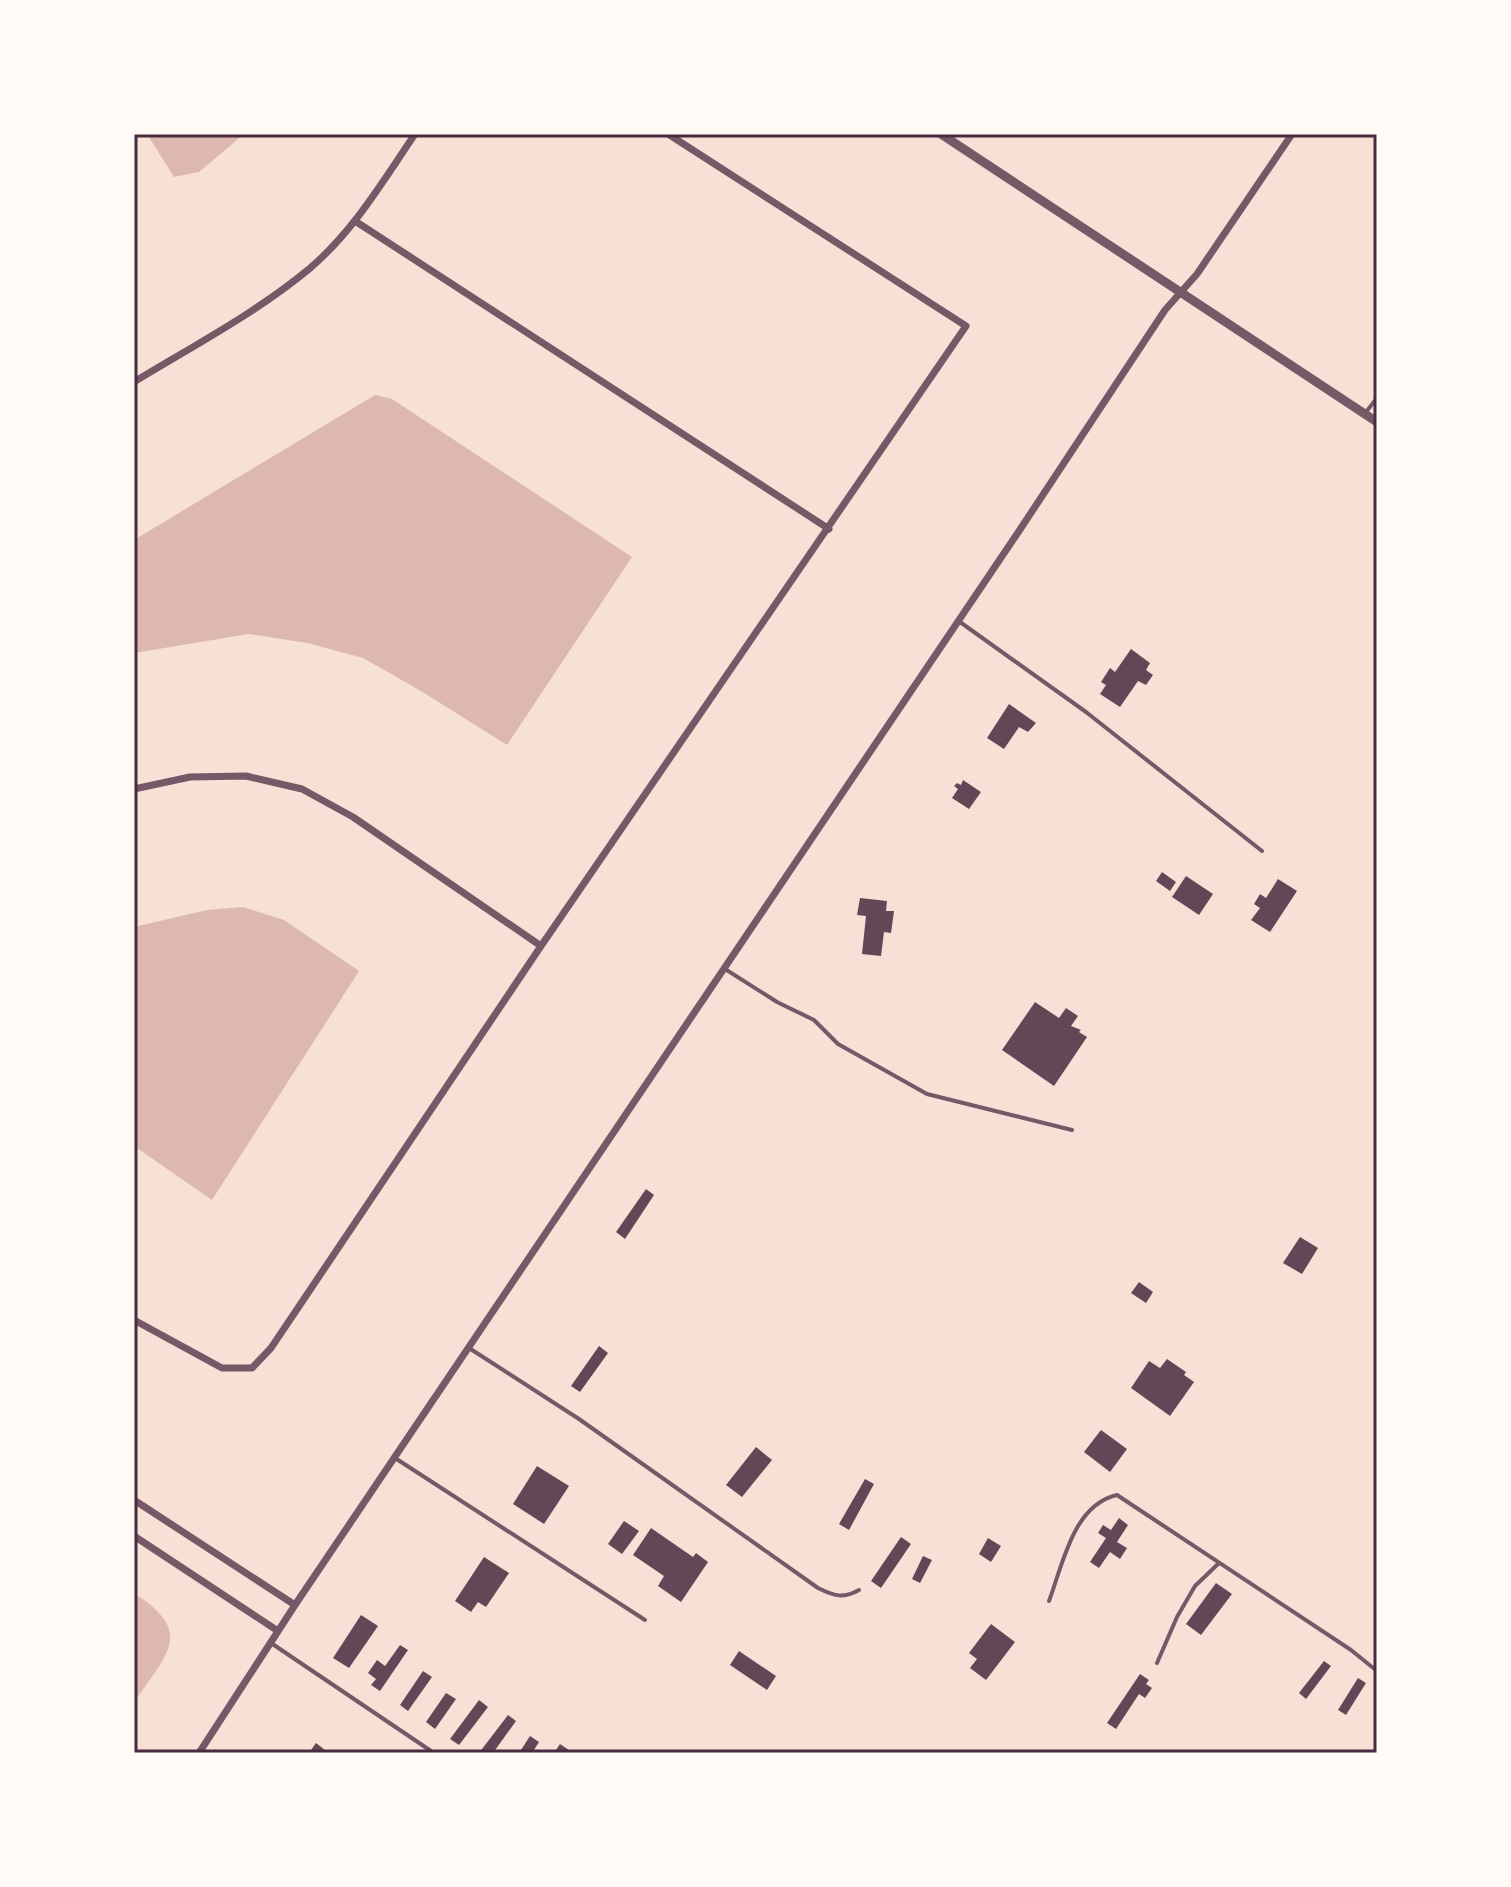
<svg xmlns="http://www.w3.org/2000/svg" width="1511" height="1887" viewBox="0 0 1511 1887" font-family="'Archivo Narrow',sans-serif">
<rect width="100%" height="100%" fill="#f7e1d7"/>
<path fill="#dcb8b0" d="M147,134H244L199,172L174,177Z
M375,395L392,399L632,557L507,745L421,691L363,658L307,643L249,634L134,653V540Z
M243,907L284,920L359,971L212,1200L134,1146V927L207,910Z
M134,1593C196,1633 166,1654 134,1703Z"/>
<path fill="#644757" d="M1131,649L1150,663L1146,670L1153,675L1146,685L1138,681L1120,707L1100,694L1106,685L1101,682L1110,668L1115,672Z
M1009,704L1036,723L1028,732L1019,727L1004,749L987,738Z
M963,780L981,792L969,809L952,798L958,789L954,786L957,783L961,785Z
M1162,872L1176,882L1170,891L1156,881Z
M1186,876L1213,894L1199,915L1172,897Z
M1278,879L1297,891L1270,932L1251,920L1260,908L1254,904L1260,894L1266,898Z
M860,898L887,901L886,911H894L891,933L884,932L881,956L862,954L866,916L857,915Z
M1035,1002L1059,1018L1066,1008L1078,1016L1071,1026L1081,1030L1079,1032L1087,1037L1054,1086L1002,1050Z
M646,1189L654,1195L625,1239L616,1232Z
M1300,1237L1318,1248L1302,1274L1283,1263Z
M1139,1282L1153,1292L1146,1303L1131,1293Z
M599,1346L608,1353L580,1392L571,1386Z
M1167,1359L1186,1372L1184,1375L1194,1382L1170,1416L1131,1388L1149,1361L1160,1368Z
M1101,1430L1127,1449L1110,1472L1084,1452Z
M756,1447L772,1460L742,1497L726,1485Z
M537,1466L569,1486L544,1524L513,1504Z
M865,1479L874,1484L849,1530L839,1524Z
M1119,1518L1128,1525L1117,1542L1127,1548L1120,1559L1110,1552L1099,1568L1090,1562L1106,1538L1098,1533L1103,1525L1111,1530Z
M624,1521L639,1531L622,1554L608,1544Z
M651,1528L693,1557L696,1553L708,1562L681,1602L658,1586L664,1576L633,1555Z
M901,1537L911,1544L881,1588L871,1581Z
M988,1538L1001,1546L991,1562L979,1554Z
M923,1556L932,1560L920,1583L912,1579Z
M484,1557L509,1573L486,1607L478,1602L471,1612L455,1601Z
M1216,1583L1232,1594L1201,1635L1186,1624Z
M361,1615L378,1626L349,1668L333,1658Z
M991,1624L1015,1642L986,1680L970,1668L977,1659L969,1653Z
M400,1645L408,1650L380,1691L371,1685L376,1679L368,1673L377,1660L385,1666Z
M739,1651L776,1676L767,1690L730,1665Z
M1324,1661L1331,1666L1306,1699L1299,1693Z
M423,1671L432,1677L408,1711L400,1705Z
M1140,1674L1149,1680L1146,1684L1152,1688L1145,1698L1139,1694L1116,1729L1107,1723Z
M1358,1678L1366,1683L1346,1715L1338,1710Z
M446,1693L456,1699L435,1729L426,1722Z
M479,1700L488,1707L459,1745L450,1739Z
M508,1715L516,1721L493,1753H479Z
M530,1736L539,1742L532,1753H519Z
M316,1743L325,1750L323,1753H309Z
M560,1744L569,1750L568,1753H554Z"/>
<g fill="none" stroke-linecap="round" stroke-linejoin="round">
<path stroke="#755966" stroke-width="4" d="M1366,412L1377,398
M960,622L1086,712L1262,851
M725,969L777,1002L814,1020L838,1044L927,1094L1072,1130
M469,1348L579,1419L818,1588C834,1596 843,1599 859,1590
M395,1458L645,1620
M1049,1601C1063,1564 1073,1505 1117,1495L1351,1650L1377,1671
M271,1643L434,1753
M1157,1663L1177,1617L1195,1586L1218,1564"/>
<path stroke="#755966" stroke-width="7" d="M355,221L829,529
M134,382C193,346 256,313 309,269C353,232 383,181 415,134
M134,789L190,777L246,776L302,789L353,817L541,946
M134,1320L222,1368H252L271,1348L541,946L966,326L668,134
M134,1500L295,1605
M134,1536L278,1631
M199,1753L295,1605L1021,528L1165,310L1197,274L1292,134"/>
<path stroke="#755966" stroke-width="9" d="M941,134L1377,422"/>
</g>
<rect width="1511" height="1887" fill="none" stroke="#fffaf5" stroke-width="272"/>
<rect x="136" y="136" width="1239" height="1615" fill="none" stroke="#4a2c40" stroke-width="3"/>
</svg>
